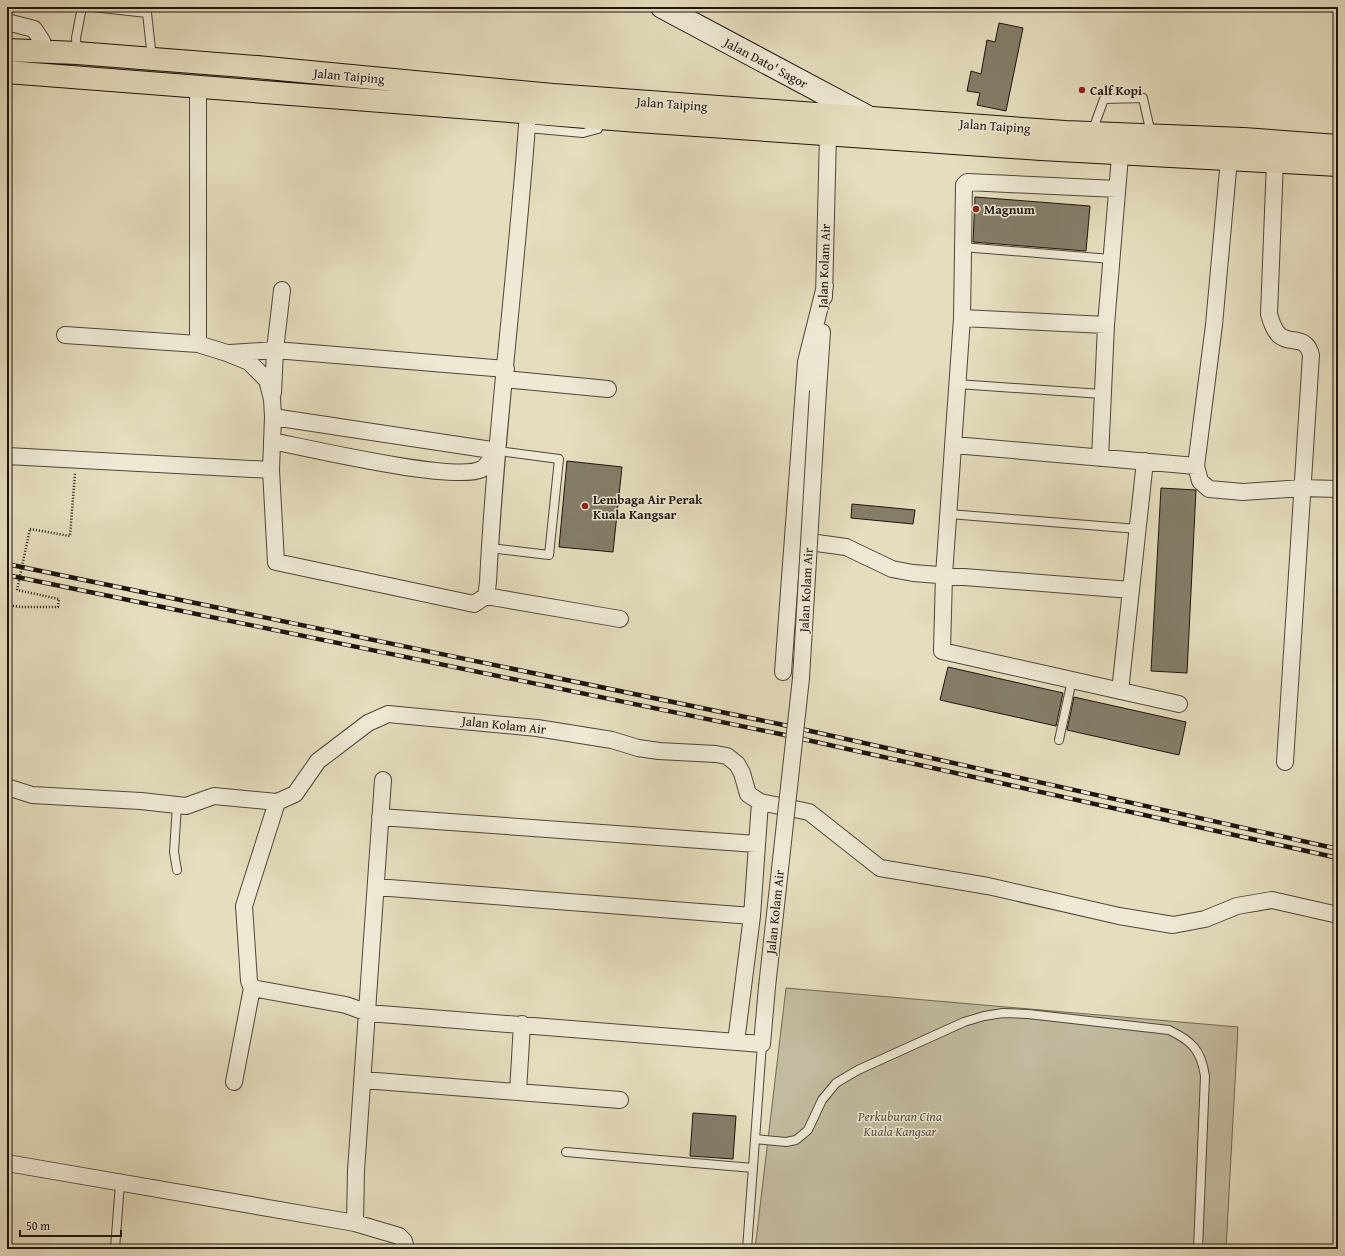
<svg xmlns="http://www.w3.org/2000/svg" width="1345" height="1256" viewBox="0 0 1345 1256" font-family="'Gentium Book Plus',serif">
<rect width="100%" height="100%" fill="#e5ddbe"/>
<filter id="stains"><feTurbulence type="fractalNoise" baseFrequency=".005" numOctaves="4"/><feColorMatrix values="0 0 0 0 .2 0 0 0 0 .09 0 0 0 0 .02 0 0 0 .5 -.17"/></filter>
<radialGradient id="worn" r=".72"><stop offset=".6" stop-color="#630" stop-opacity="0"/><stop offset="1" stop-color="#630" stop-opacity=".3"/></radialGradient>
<path fill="#c3bba0" stroke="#706856" d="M786,988L1238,1027L1226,1249H755Z"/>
<path fill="#857d69" stroke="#1e140d" d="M999,23L1023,28L1006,111L977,105L980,93L967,91L971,71L981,74L987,40L995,42Z
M975,197L1090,206L1086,251L973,242Z
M567,461L622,467L613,552L559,547Z
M1161,488L1196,490L1187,673L1151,671Z
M852,504L915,510L913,524L851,518Z
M948,667L1063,693L1056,726L940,700Z
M1074,697L1186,722L1179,755L1067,730Z
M693,1113L736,1116L733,1159L690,1156Z"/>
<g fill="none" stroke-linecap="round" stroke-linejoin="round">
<g stroke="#504639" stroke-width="10">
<path id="lane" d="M92,7L147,13L152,58
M77,52L76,38L82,7
M527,128L583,133L598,129L601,119
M1092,132L1104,99L1143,98L1151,134
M962,247L1111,259
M957,384L1102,394
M949,514L1138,529
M490,548L549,555L559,459L498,451
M1059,740L1072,680
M177,870L174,852L177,805
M755,1139L786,1142L796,1140L808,1130L822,1100L836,1083L858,1070L964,1022L984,1016L1003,1013L1028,1014L1169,1030C1192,1041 1201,1050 1205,1076L1198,1249
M566,1152L753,1168
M115,1249L120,1183
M747,1249L762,1044"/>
</g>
<g stroke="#504639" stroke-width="18">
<path id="street" d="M7,22L34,29L42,41L43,52
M1229,159L1214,325L1196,466L1200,481L1209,489L1243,492L1302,488L1338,489
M1275,161L1269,314C1271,321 1273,329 1279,335C1290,345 1306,334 1311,355L1285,762
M1117,189L967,182L964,185L962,318L944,575L942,651L1179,704
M824,297L828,134
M962,318L1106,325
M65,335L198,344L227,353L249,362L267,380L272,399L273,417L271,470L276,562L474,604L486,596L488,582C496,425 517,269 528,112
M198,344V86
M230,353L275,350L506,369
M504,379L608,389
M818,391L822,332
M273,393L275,350L282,290
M273,417L498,451
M272,441C308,448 456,483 482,469C487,466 493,456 498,451
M954,445L1196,466
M7,456L271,470
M1100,458L1106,325L1121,144
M795,540L846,547L892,569L913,573L1131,590
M486,596L620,619
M783,672L806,362L825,286
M1120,691L1145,461
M7,787L32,795L141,801L186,806L214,796L277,802L244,906L249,981L252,988L346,1005L368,1013L762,1044L767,987
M277,802L295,794L318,761L368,723L388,714L537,728L612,740L638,748L659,751L716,754L727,756L737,764L742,773L748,794L760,802L809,812L880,868L988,886L1119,916L1173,925L1205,919L1237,906L1272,900L1338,915
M380,817L756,844
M376,887L752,916
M736,1042L752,916L760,802
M363,1080L620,1100
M234,1082L252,988
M518,1092L522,1024
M7,1163L355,1223L356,1171L383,780
M355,1223L399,1236L404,1241L406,1249"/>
</g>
<g stroke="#1e140d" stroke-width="24">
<path id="secondary" d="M662,7L870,118"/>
</g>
<g stroke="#1e140d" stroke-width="24">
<path id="highway" d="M7,50L77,53L257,67L553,95L1065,132L1243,139L1338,146
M7,72L638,121L1041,149L1338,165"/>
</g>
<path stroke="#1e140d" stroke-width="2.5" stroke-dasharray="1 2" stroke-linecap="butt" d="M30,529L70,536L75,473
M7,605L21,607H58L59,599L17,590"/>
<use href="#lane" stroke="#eee9d5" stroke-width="8"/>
<use href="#street" stroke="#eee9d5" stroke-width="16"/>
<use href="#secondary" stroke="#eee9d5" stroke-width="22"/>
<use href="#highway" stroke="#e5ddbe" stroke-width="22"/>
<g stroke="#1e140d" stroke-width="4.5">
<path id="rail" d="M7,564L779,724L1338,849
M7,575L780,734L1338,858"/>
</g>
<use href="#rail" stroke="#eee9d5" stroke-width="3" stroke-dasharray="9" stroke-linecap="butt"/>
<g stroke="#504639" stroke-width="18" stroke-linecap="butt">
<path id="street-bridge" d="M767,987L801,678L818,391"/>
</g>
<path stroke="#1e140d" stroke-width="2.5" stroke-dasharray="1 2" stroke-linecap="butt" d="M17,590L30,529"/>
<use href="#street-bridge" stroke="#eee9d5" stroke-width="16"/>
</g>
<g fill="#8f2418" stroke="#eee9d5" stroke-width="1.5">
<circle cx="1082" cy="90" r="4"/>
<circle cx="976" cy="209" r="4"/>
<circle cx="585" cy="506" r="4"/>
</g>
<g text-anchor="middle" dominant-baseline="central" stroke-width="3" stroke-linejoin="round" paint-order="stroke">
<g font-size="13" fill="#1e140d" stroke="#eee9d5">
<text transform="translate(766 63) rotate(28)">Jalan Dato' Sagor</text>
<text transform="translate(349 76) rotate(5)">Jalan Taiping</text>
<text transform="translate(672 104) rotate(4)">Jalan Taiping</text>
<text transform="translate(995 126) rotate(4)">Jalan Taiping</text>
<text transform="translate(824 266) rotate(-88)">Jalan Kolam Air</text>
<text transform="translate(806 590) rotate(-87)">Jalan Kolam Air</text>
<text transform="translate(504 725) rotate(6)">Jalan Kolam Air</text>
<text transform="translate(775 912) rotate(-84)">Jalan Kolam Air</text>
</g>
<g font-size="13" font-weight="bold" fill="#1e140d" stroke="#eee9d5" text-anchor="start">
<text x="1090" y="90">Calf Kopi</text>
<text x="984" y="209">Magnum</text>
<text x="593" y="499">Lembaga Air Perak<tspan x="593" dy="15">Kuala Kangsar</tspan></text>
</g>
<g font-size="13" font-style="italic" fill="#584e40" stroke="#eee9d5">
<text x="900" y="1116">Perkuburan Cina<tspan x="900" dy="15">Kuala Kangsar</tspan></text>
</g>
</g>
<rect width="1345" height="1256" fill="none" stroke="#e5ddbe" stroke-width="24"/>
<rect x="8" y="8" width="1329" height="1240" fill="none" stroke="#1e140d" stroke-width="2"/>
<rect x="12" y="12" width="1321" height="1232" fill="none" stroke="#1e140d"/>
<path d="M20 1230v6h101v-6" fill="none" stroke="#1e140d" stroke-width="2"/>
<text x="26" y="1230" font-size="12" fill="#1e140d" stroke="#eee9d5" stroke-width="3" paint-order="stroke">50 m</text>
<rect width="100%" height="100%" filter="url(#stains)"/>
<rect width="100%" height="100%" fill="url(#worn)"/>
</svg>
